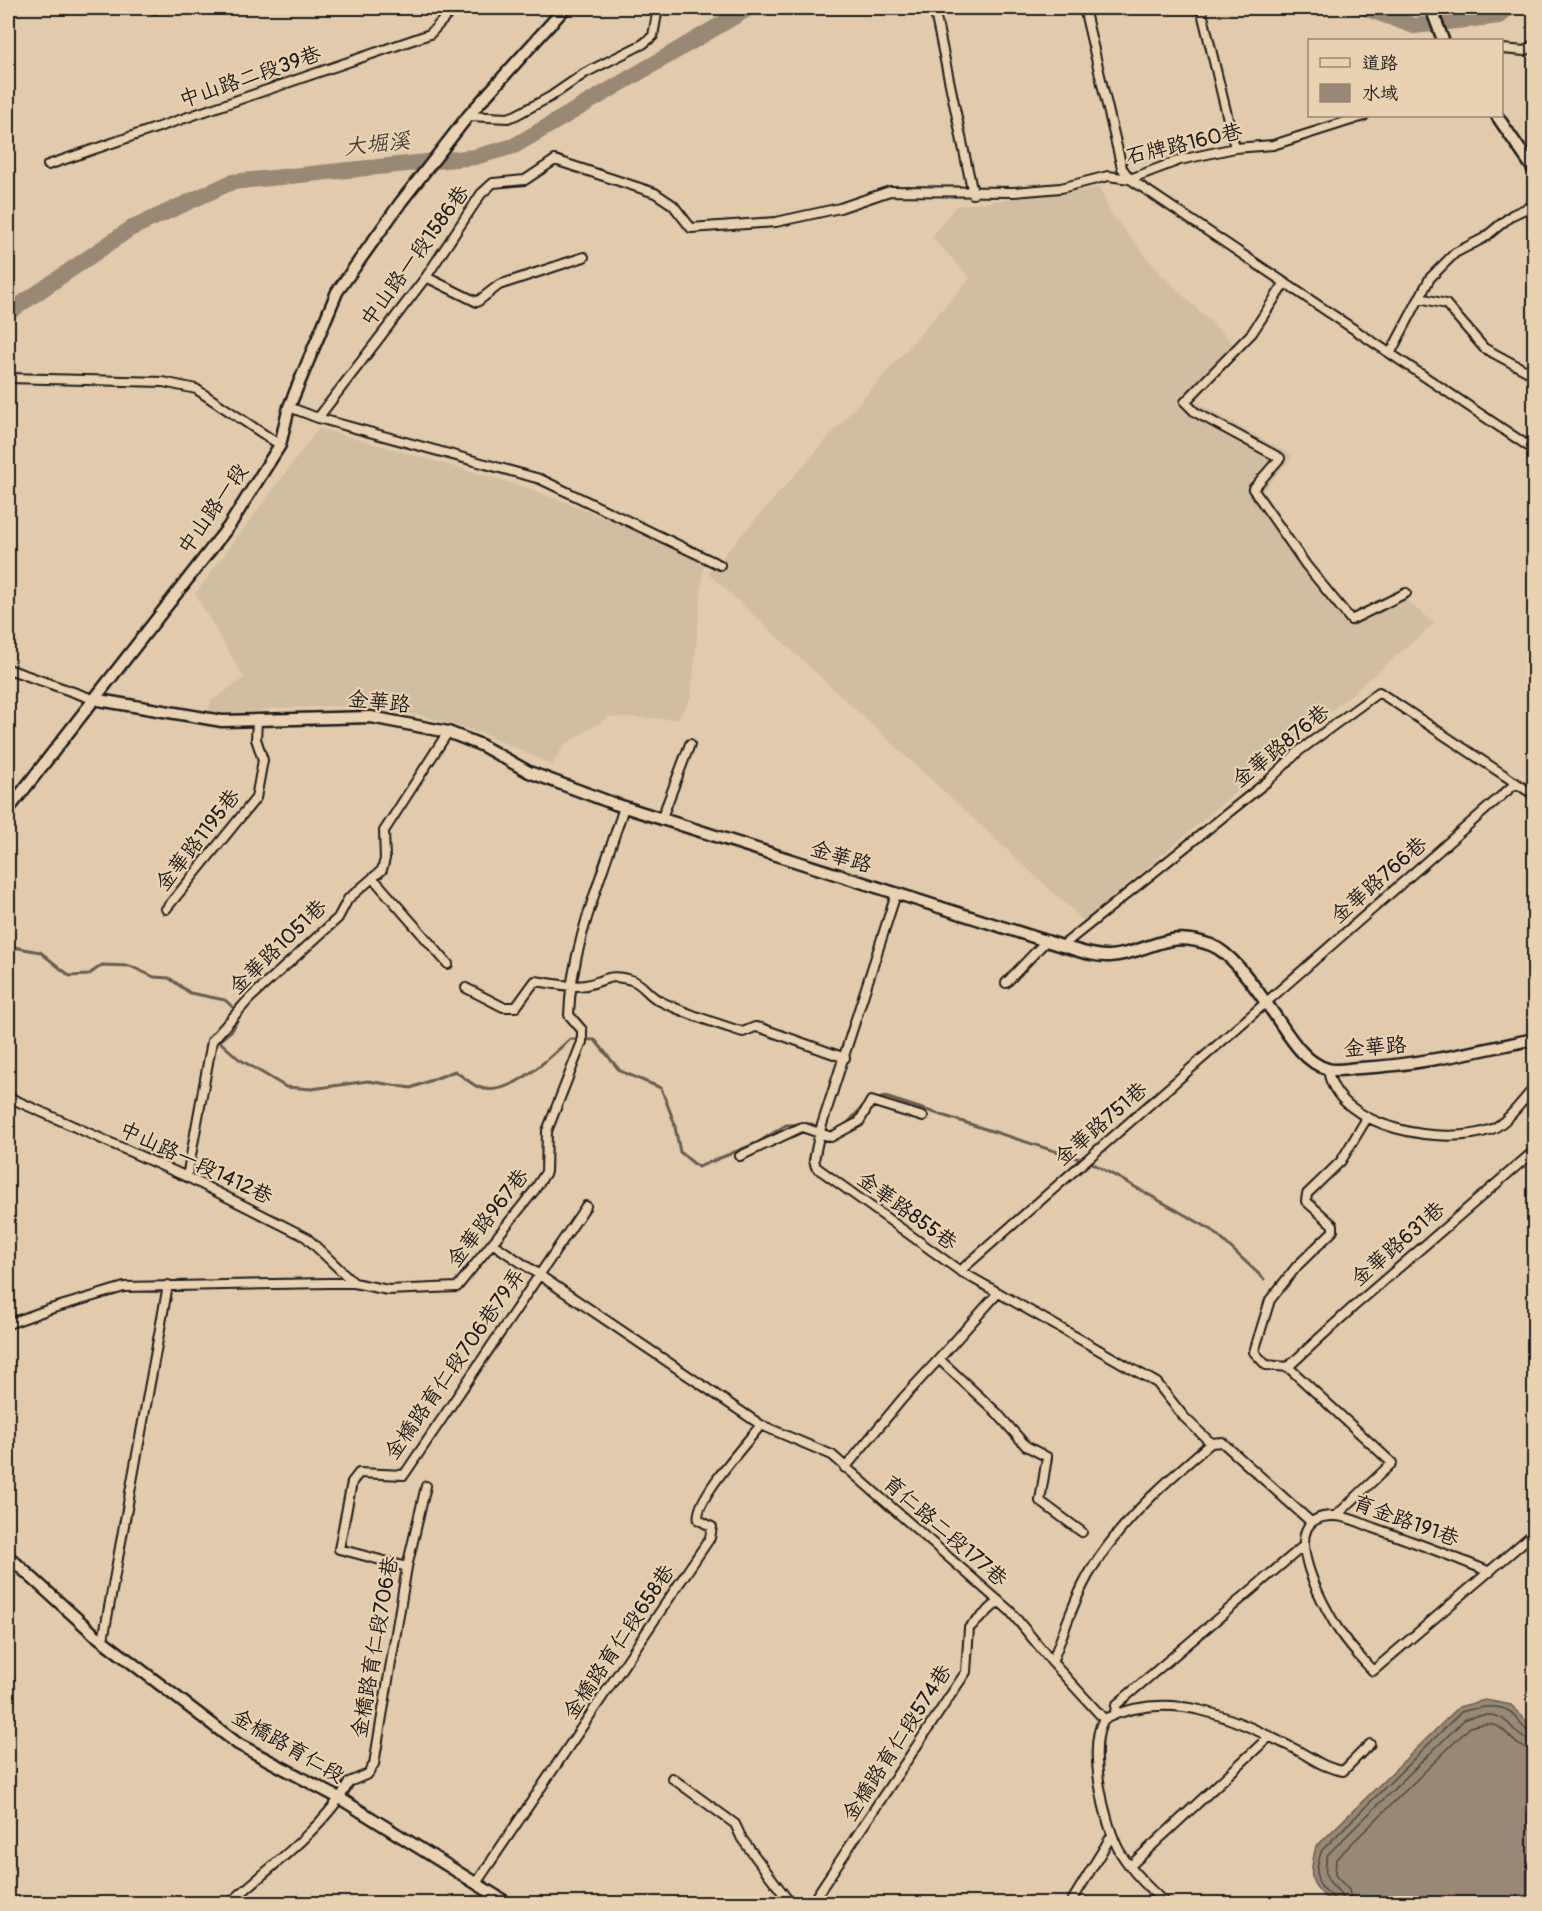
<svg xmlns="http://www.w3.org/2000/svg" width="1542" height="1911" viewBox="0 0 1542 1911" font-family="Pangolin,'LXGW WenKai TC',sans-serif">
<rect width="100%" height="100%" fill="#e1cbac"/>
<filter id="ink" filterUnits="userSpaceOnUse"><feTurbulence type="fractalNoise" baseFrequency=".0167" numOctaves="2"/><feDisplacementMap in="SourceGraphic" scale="12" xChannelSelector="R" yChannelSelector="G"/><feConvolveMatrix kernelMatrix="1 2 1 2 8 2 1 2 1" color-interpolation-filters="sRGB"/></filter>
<g filter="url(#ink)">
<path fill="#d1bda1" d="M1099,188L1111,214L1159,272L1241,351L1194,401L1293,456L1262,492L1319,575L1356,615L1403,597L1434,624L1084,921L708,573L970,278L932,237L956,206Z
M319,428L528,488L618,523L704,564L691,697L678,719L609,717L564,745L552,765L487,735L420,715L347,706L273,708L237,715L209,711L211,701L244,678L195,594Z"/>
<path fill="#988977" stroke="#665d53" stroke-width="1.5" d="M1485,1700L1511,1705L1534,1729V1903H1332C1309,1884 1308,1876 1316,1847L1459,1707Z"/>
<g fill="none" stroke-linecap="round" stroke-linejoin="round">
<path stroke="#4e4840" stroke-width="1.5" d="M1335,1904C1334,1893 1325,1893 1320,1885C1314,1874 1318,1861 1322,1850L1461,1712C1476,1708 1495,1703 1509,1711C1519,1717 1523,1731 1534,1733
M1343,1904C1341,1880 1318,1890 1328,1854L1465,1719C1516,1703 1506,1739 1534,1740
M1352,1904L1349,1890L1335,1875L1336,1859L1470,1727C1512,1714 1503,1748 1534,1749"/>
<path stroke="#665d53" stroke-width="3" d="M8,946L40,952L70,976L88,975L102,965L130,966L154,977L169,978L190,993L225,1000L240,1014L233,1029L219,1041L239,1059L286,1087L312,1089L368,1081L411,1088L455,1071C462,1076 470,1083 478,1087C509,1100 550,1057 570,1039L595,1040L620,1071L661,1088L674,1122L680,1152L698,1167L757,1143L786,1125L812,1124L830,1133
M875,1100L885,1097L1092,1163L1212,1230L1264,1279
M844,1127L866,1103"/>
<path stroke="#988977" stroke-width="16" d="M1365,8L1414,26L1499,16L1508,8
M8,313L130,229L232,182L475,157L514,146L749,8"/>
<g stroke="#1c1c1c" stroke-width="12">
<path id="street" d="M154,8L155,9
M934,8L973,194
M1084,8L1122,168L1130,179L1534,450
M1201,8L1235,148
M1502,49L1525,51L1534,44
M468,116L508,118L516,115L550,97L585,73L643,44L653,36L658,8
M48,165L430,34L454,8
M426,277L477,302L499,285L584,257
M1284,284L1252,333L1185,402L1195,412L1280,458L1253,489L1306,565L1351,620L1406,593
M1420,298L1446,304L1484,348L1534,375
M1391,352L1430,278L1455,253L1484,238L1512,215L1534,205
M8,378L163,382L196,389L280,445
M289,407L318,418L426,277L481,194L493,183L525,180L555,160L655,193L673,205L691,228L776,222L840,208L890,191L1014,192L1061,188L1108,176L1130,179L1180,160L1235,148L1273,145L1364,116
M318,418L540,479L720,565
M8,669L93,699
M661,820L690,744
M373,878L448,964
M896,894L820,1131L814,1160L816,1167L960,1271L1157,1383L1184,1417L1211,1443
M166,909L256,798L263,760L256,739L257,722
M1062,946L1269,780L1299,751L1379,692L1534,795
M1006,983L1047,940
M466,988L503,1007H516L535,981C551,983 571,988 586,985C606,981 608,973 631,980C643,983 648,996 660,1001C686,1014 715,1023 743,1032L755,1027L761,1028L845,1058
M1328,1069C1335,1129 1446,1147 1492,1129C1507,1123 1523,1100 1534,1088
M8,1097L187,1177L306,1237L354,1283
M740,1156L802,1127L831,1137L859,1122L871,1101L923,1117
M187,1177L212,1041L249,999L338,918L348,899L382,870L385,859L384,831L448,732
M492,1243L761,1425L832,1455L1010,1611L1052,1662L1104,1719C1172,1688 1231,1717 1293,1748C1311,1757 1323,1768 1343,1771L1370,1744
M960,1271L1516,783
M8,1324L47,1310L124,1287L329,1283H354L388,1290L457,1287L534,1191L546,1172L547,1131L582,1042V1030L569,1015C571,945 603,874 624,807
M939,1359L997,1294
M1288,1367L1266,1365L1254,1352L1270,1300L1297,1266L1333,1231V1225L1306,1201L1307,1194L1341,1161L1367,1118
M1288,1367L1352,1308L1534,1151
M1288,1367L1392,1463L1337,1515
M845,1468L903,1398L939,1359L997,1413L1026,1446L1047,1457L1040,1501L1082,1532
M407,1567L339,1549L352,1482L359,1473L404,1475L586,1206
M1490,1572C1452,1556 1414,1542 1374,1528C1363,1524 1348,1516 1335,1516C1272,1514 1322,1603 1338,1629C1347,1644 1361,1658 1373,1671L1534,1533
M103,1640L168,1285
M1052,1662C1066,1627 1077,1589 1099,1558C1130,1513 1170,1478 1211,1443L1222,1442L1311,1522
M1115,1713L1116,1705L1302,1547
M1104,1719C1087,1746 1104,1824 1120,1852C1132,1872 1149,1888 1166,1904
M672,1778L735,1824L742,1839L791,1904
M1130,1866L1270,1736
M477,1882L710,1538L712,1527L699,1520C692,1502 748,1441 761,1425
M229,1904C266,1870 327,1826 349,1782L368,1774L374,1764L407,1567L426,1486
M811,1904L966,1672L969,1628L999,1601
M1070,1904L1112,1835"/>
</g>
<g stroke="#1c1c1c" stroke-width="15">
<path id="secondary" d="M1431,8L1443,40
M1497,116L1534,170
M93,699L222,721L371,717L448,732L481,745L529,772L615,804L1062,946C1077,950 1094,957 1110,956C1150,953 1165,928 1211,945C1234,954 1258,992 1272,1011C1286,1031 1303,1063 1328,1069C1337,1072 1351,1068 1360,1068C1419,1065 1477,1051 1534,1039
M8,810L229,526L280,445L289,407L337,292L401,202L468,116L565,8
M8,1556L94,1634L238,1744L341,1799L509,1904"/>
</g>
<use href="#street" stroke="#e9d2b2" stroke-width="8"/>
<use href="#secondary" stroke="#e9d2b2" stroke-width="10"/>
</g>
</g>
<g text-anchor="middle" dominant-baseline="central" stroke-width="4.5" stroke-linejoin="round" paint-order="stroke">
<g font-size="21" fill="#1c1c1c" stroke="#e9d2b2">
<text transform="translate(250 77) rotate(-19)">中山路二段39巷</text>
<text transform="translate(1184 144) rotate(-13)">石牌路160巷</text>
<text transform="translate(415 256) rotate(-54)">中山路一段1586巷</text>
<text transform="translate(213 509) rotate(-55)">中山路一段</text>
<text transform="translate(379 702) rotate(6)">金華路</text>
<text transform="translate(1281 746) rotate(-39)">金華路876巷</text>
<text transform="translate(198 840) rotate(-52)">金華路1195巷</text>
<text transform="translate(841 857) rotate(17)">金華路</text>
<text transform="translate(1379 880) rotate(-41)">金華路766巷</text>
<text transform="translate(278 947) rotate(-44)">金華路1051巷</text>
<text transform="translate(1375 1047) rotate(-4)">金華路</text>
<text transform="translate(1101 1124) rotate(-41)">金華路751巷</text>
<text transform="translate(196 1163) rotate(25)">中山路一段1412巷</text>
<text transform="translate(907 1211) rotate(36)">金華路855巷</text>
<text transform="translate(488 1218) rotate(-52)">金華路967巷</text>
<text transform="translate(1398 1244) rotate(-41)">金華路631巷</text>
<text transform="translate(455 1364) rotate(-55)">金橋路育仁段706巷79弄</text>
<text transform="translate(1406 1521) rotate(20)">育金路191巷</text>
<text transform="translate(945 1531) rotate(41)">育仁路二段177巷</text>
<text transform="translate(619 1642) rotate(-56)">金橋路育仁段658巷</text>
<text transform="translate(375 1647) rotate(-80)">金橋路育仁段706巷</text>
<text transform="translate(897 1743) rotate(-57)">金橋路育仁段574巷</text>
<text transform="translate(288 1746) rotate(30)">金橋路育仁段</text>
</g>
<g font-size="22" font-style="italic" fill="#47423c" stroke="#e9d2b2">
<text transform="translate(377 144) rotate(-6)">大堀溪</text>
</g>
</g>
<rect width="1542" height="1911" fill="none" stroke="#e9d2b2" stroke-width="30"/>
<rect x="15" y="15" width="1512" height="1881" fill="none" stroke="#1c1c1c" stroke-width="2" filter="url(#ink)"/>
<rect x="1308" y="39" width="195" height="78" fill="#e9d2b2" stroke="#978976" stroke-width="1.5"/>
<rect x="1320" y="58" width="30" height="9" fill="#e9d2b2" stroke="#978976" stroke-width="1.5"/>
<text x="1362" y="69" font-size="18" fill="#1c1c1c">道路</text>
<rect x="1320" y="84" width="30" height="18" fill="#988977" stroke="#978976" stroke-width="1.5"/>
<text x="1362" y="99" font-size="18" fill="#1c1c1c">水域</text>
</svg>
